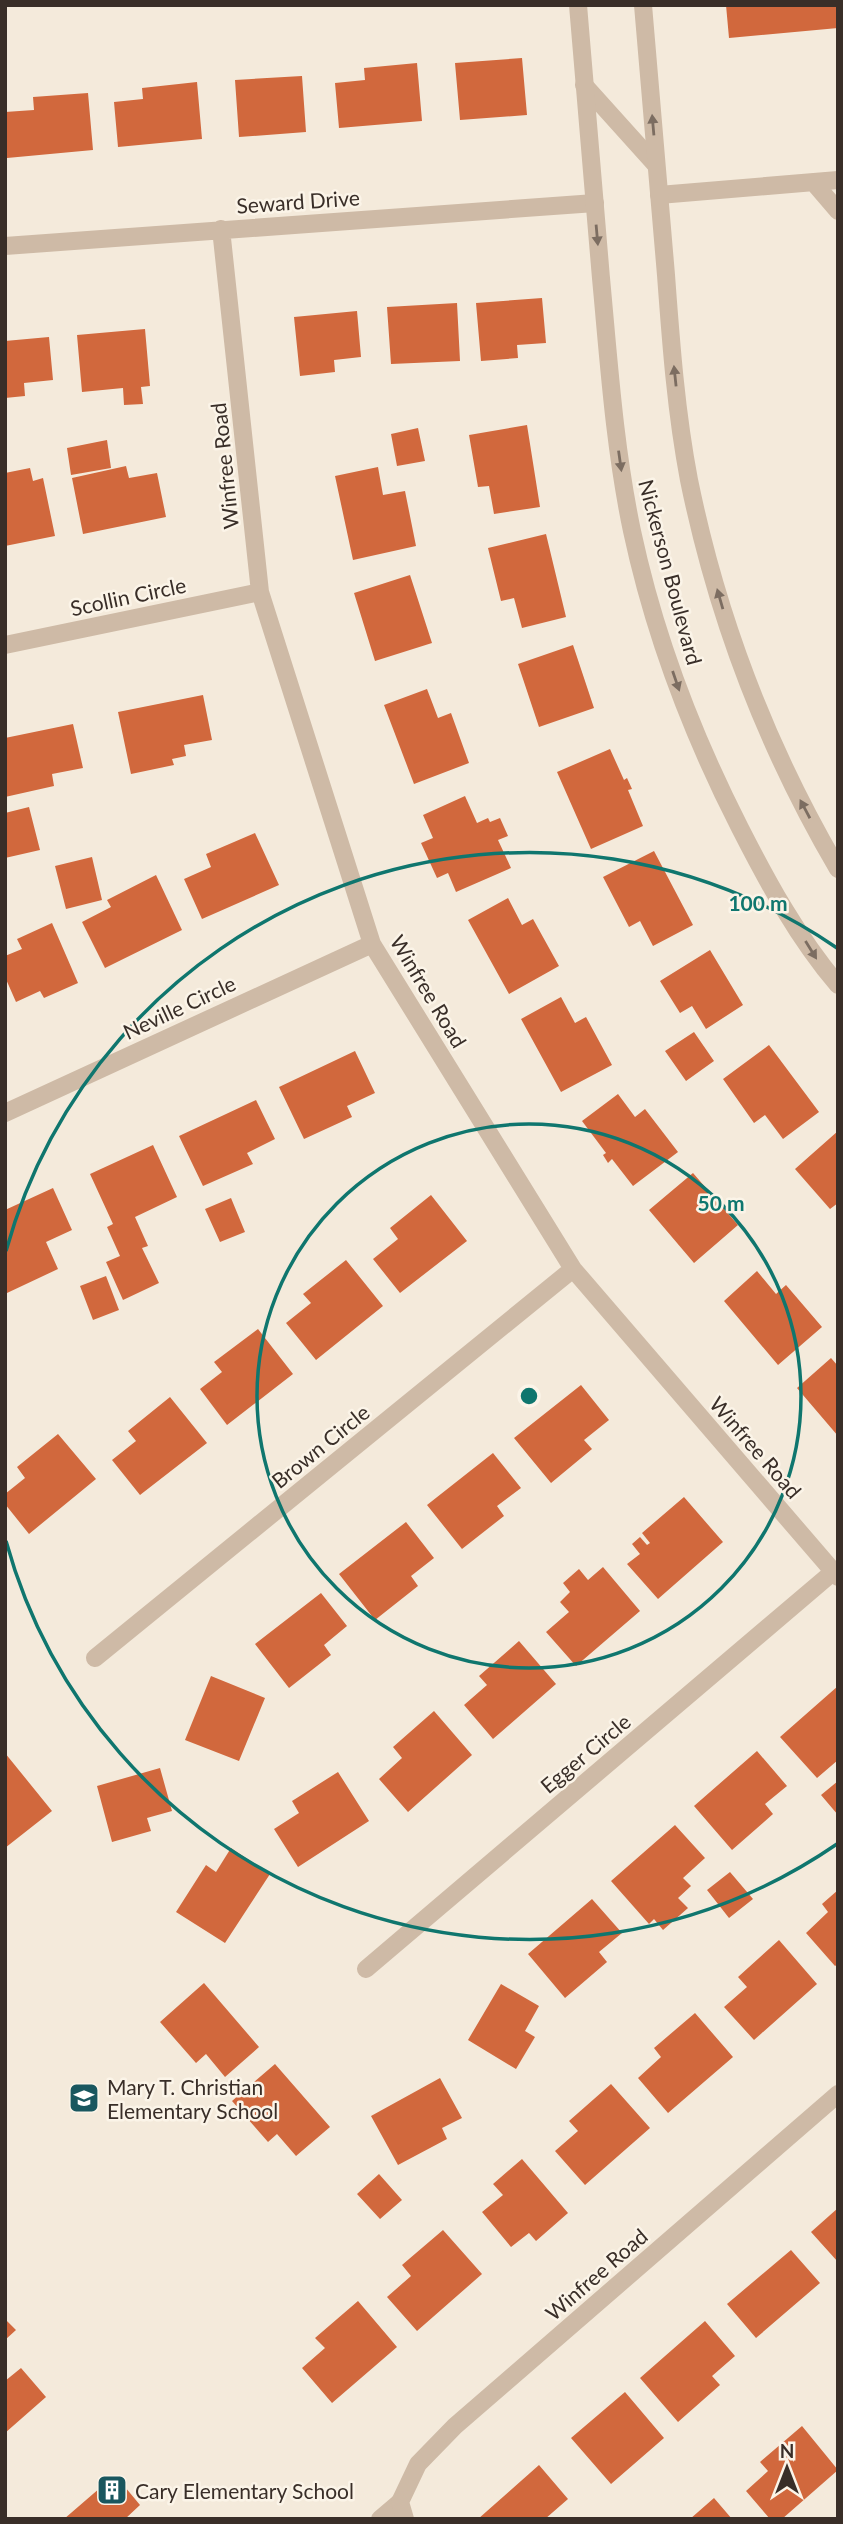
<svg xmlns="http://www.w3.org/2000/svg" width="843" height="2524" viewBox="0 0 843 2524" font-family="Lato,sans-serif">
<rect width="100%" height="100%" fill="#f4eadb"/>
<path fill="#d1683d" d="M726,5H838V28L729,38Z
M522,58L527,115L460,120L455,63Z
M417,63L422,121L339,128L335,83L365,80L364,68Z
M302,76L306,132L239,137L235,80Z
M197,82L202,139L118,147L114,102L143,99L142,88Z
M88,93L93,150L7,158L5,112L34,110L33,97Z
M542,298L546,343L517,345L518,358L481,361L476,303Z
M457,303L460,361L391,364L387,307Z
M357,311L361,357L334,360L335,372L300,376L294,317Z
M145,329L150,386L141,387L143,404L124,405L123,388L82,392L77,335Z
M49,337L53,380L24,383L25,396L5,398V341Z
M527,425L540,507L494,514L489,486L478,487L469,435Z
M418,428L425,461L397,466L391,434Z
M107,440L111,468L71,475L67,448Z
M126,466L129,478L157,473L166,517L83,534L72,478Z
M378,467L383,495L405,491L416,546L353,560L335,476Z
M30,468L33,481L43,478L55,536L5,546V473Z
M546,534L566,617L522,628L514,598L501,601L488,548Z
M410,575L432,643L375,661L354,593Z
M573,645L594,708L539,727L518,664Z
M427,689L438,718L451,713L469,763L414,784L384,705Z
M203,695L212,740L184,745L186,756L172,759L174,765L131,774L118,712Z
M73,724L83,768L52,774L54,786L5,797V738Z
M610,749L624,780L627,778L632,789L628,790L643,826L591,849L557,772Z
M465,796L477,823L488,818L490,822L500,818L508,836L498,840L511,868L456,892L448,873L437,878L421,843L433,838L423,815Z
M29,807L40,850L5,858V813Z
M255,833L279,885L202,919L184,879L211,867L206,854Z
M654,851L693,925L653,946L640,921L629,927L603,877Z
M92,857L102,900L66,909L55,866Z
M156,875L182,930L105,968L82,922L111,907L107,900Z
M508,898L522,925L533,919L559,966L509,994L468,920Z
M52,923L78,983L44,998L40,991L16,1002L5,977V956L22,949L17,939Z
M710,950L743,1005L706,1029L692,1006L680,1013L660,981Z
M561,997L575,1023L586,1017L612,1065L561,1092L521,1019Z
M694,1032L714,1061L686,1081L665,1051Z
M769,1045L819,1112L783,1139L765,1115L754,1123L723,1079Z
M355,1051L375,1093L347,1106L352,1117L304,1139L279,1087Z
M618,1094L635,1117L645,1109L678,1152L633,1186L612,1159L608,1163L603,1155L606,1153L582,1121Z
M256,1100L275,1139L247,1153L253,1164L203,1186L179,1136Z
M838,1131V1203L830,1209L795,1169Z
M153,1145L177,1197L135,1217L148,1246L142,1248L159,1283L123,1300L106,1262L120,1256L107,1227L113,1224L90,1174Z
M693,1173L738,1225L694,1263L649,1210Z
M53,1188L72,1230L46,1242L58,1269L7,1293L5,1210Z
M431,1195L467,1241L400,1293L373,1259L398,1239L390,1228Z
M231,1198L245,1232L220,1242L205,1209Z
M346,1260L383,1306L316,1360L286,1323L311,1303L303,1294Z
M757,1271L776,1294L786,1285L822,1327L778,1365L724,1301Z
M106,1276L119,1310L93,1320L80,1286Z
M258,1329L293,1374L227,1425L200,1389L222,1372L214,1362Z
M831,1358L838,1366V1436L797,1388Z
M581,1385L609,1420L584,1440L592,1449L551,1483L514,1438Z
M170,1397L207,1443L140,1495L112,1460L136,1441L128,1431Z
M58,1434L96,1479L29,1534L5,1504V1494L25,1478L17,1467Z
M493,1453L521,1488L497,1506L504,1516L462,1549L427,1505Z
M684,1497L723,1542L658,1599L627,1564L640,1554L632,1544L640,1537L647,1545L650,1543L642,1533Z
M406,1522L434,1558L411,1576L418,1586L375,1620L339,1574Z
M603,1567L640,1611L576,1666L546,1632L569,1612L560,1602L570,1592L563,1583L579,1569L588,1580Z
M321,1593L347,1626L324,1645L331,1655L289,1688L255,1644Z
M519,1641L556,1684L493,1739L464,1705L487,1685L479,1676Z
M211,1676L265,1698L239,1761L185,1740Z
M838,1686V1760L817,1778L780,1737Z
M434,1711L472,1755L408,1812L379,1779L402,1758L393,1747Z
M757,1751L787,1786L765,1804L773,1814L732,1850L694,1806Z
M5,1753L52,1811L5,1848Z
M160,1768L172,1811L147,1818L151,1831L112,1842L97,1786Z
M338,1772L369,1821L298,1867L274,1829L299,1813L292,1801Z
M838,1781V1815L821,1795Z
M675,1825L705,1858L683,1878L691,1886L678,1898L688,1908L663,1930L654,1919L649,1924L611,1881Z
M231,1848L270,1874L225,1943L176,1912L206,1865L216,1872Z
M730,1872L753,1899L729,1918L707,1890Z
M838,1890V1964L835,1966L806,1933L828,1912L822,1904Z
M592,1899L622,1933L599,1952L607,1962L565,1998L528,1954Z
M779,1940L817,1984L754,2040L724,2007L747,1987L738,1977Z
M204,1983L259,2047L225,2077L206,2054L196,2063L160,2022Z
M501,1984L539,2006L525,2031L535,2037L516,2069L468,2040Z
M695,2013L733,2057L668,2113L638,2078L661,2057L654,2048Z
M275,2064L330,2127L296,2156L277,2134L268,2142L232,2101Z
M440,2078L462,2118L442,2128L447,2139L398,2165L371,2116Z
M611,2084L650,2128L585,2185L555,2151L578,2131L569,2121Z
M522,2159L568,2213L536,2241L529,2233L511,2247L482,2212L503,2195L493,2184Z
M379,2174L402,2200L380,2219L357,2194Z
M838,2208V2262L811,2232Z
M443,2230L482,2274L417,2331L387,2297L411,2276L402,2265Z
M791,2250L820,2283L756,2338L727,2304Z
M358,2301L397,2347L332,2403L302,2368L325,2348L315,2338Z
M5,2319L16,2330L5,2340Z
M705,2321L735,2356L712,2376L720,2385L678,2422L640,2378Z
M21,2368L46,2397L5,2433V2381Z
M625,2392L664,2438L611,2484L571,2438Z
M802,2426L838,2470L782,2519H770L746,2491L768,2471L760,2462Z
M539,2465L568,2499L545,2519H478Z
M115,2475L140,2505L125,2519H64Z
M714,2498L732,2519H690Z"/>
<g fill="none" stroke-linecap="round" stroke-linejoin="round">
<path stroke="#cebaa6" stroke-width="18" d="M584,85L656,165
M814,183L838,211
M659,195L838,180
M380,2519L400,2502"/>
<path stroke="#cebaa6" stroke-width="18" d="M221,229L260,592L372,944L573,1269L838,1577
M5,246L595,203
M5,645L260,592
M5,1113L372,944
M95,1658L573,1269
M366,1969L833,1572
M405,2519L400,2502L418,2464L455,2426L838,2094"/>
<path stroke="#cebaa6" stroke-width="18" d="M578,5C586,104 594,202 603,300C610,378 616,455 632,531C654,634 692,734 740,828C768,883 798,938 838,985
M643,5C650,95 658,185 666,275C671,343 676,412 689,480C717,617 767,748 838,869"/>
</g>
<defs><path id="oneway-solid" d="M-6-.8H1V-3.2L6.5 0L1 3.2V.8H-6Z" transform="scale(1.75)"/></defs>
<g fill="#7c6d61">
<use href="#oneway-solid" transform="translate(653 125) rotate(-95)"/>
<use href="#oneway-solid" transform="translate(597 235) rotate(85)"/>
<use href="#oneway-solid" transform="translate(675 376) rotate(-96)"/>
<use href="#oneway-solid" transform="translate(620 461) rotate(82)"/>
<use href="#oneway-solid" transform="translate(720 599) rotate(-106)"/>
<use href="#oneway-solid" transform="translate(676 681) rotate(71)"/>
<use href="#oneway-solid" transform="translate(805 809) rotate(-118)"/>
<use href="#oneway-solid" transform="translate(811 950) rotate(58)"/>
</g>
<g fill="none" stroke="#0f766e" stroke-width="3.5">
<circle cx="529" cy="1396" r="272"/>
<path d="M837 1844A543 543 0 0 1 6 1541M6 1251A543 543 0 0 1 837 948"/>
</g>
<defs>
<g id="school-square" transform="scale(1.575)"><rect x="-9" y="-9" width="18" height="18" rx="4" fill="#19575f" stroke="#fbf4e8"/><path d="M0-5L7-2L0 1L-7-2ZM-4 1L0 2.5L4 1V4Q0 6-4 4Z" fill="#fff"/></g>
<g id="building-square" transform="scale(1.575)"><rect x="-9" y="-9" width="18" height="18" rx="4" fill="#19575f" stroke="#fbf4e8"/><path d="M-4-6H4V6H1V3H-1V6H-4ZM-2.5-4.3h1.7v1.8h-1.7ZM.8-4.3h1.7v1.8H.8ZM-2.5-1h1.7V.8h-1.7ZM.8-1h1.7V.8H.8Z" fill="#fff"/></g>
</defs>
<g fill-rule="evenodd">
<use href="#school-square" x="84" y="2098"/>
<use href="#building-square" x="112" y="2490"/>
</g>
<g text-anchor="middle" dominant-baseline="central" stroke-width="5" stroke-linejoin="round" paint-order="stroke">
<g font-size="21" fill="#392e28" stroke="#fbf4e8">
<text transform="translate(298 201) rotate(-4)">Seward Drive</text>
<text transform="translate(224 466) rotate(-96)">Winfree Road</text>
<text transform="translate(671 572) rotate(75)">Nickerson Boulevard</text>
<text transform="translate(128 596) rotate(-12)">Scollin Circle</text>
<text transform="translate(429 991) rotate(59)">Winfree Road</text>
<text transform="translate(179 1007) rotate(-25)">Neville Circle</text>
<text transform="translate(320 1446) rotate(-39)">Brown Circle</text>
<text transform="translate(756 1447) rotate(49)">Winfree Road</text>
<text transform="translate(585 1753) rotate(-40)">Egger Circle</text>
<text transform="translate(596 2274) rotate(-41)">Winfree Road</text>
</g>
<g font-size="21" fill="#392e28" stroke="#fbf4e8" text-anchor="start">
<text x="107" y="2086">Mary T. Christian<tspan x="107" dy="24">Elementary School</tspan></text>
<text x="135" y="2490">Cary Elementary School</text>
</g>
</g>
<circle cx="529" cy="1396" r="10" fill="#0f766e" stroke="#fbf4e8" stroke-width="3.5"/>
<g font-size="21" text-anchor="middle" font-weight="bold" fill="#0f766e" stroke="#fbf4e8" stroke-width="5" stroke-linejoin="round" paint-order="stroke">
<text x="758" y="911">100 m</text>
<text x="721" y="1211">50 m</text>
</g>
<rect width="843" height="2524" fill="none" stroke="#392e28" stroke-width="14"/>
<g transform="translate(787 2468)" stroke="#fbf4e8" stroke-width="5" paint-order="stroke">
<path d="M0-5L12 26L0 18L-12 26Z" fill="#392e28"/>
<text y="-10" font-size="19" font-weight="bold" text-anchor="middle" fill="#392e28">N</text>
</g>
</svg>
